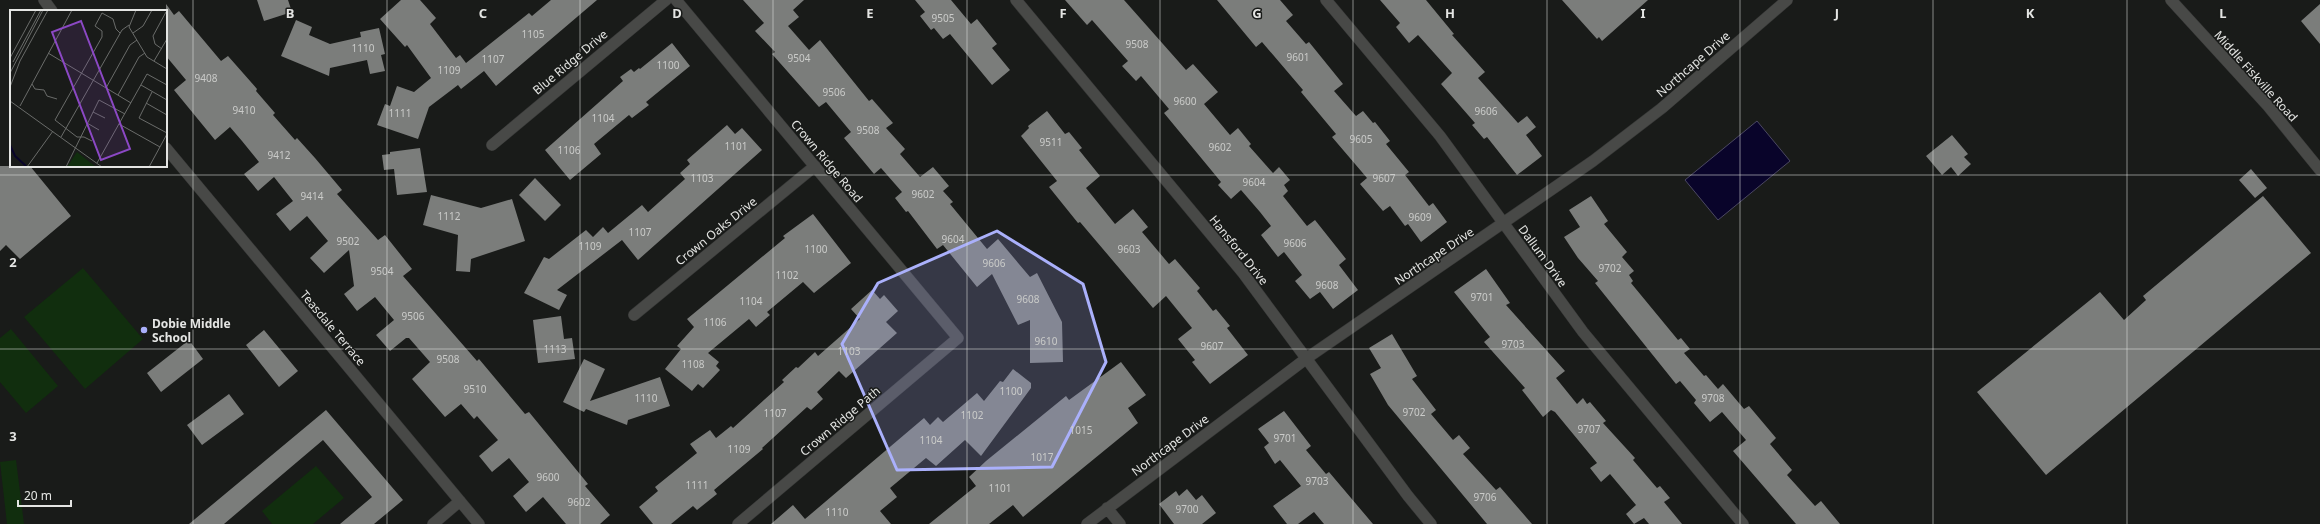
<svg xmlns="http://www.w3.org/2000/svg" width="2320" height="524" viewBox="0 0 2320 524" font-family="'Noto Sans',sans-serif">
<rect width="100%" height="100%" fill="#191b19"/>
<path fill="#112e0e" d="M83,268L143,339L85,389L24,317Z
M11,329L58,386L26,413L0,382V338Z
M16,460L24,524H7L0,462Z
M316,466L344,498L313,524H272L262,511Z"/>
<path fill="#09042a" stroke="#4b4862" d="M1757,121L1790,161L1718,220L1685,180Z"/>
<path fill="#7b7d7b" d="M257,0H288L292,12L264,21Z
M401,0H420L436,18L430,24L456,58L460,55L466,63L529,13L532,16L551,0H597L496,86L484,71L461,89L458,85L429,107L418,139L377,125L385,104L390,106L397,86L414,92L431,78L407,45L405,47L380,19Z
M743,0H804L793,10L799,17L788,26L809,50L820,40L869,101L872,99L893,123L886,128L905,149L900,154L920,177L933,167L949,186L943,191L953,202L950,204L987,249L998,239L1030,277L1037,273L1062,322L1063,362L1030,363V320L1018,325L992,274L977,287L943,245L937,249L908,211L906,212L895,198L902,192L881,168L874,174L844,138L851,132L826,102L819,107L772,54L775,52L755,31L764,23Z
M915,0H951L971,24L977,19L997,44L992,48L1010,70L992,85L950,34L943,39L934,28L931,30L920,16L925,12Z
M1065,0H1124L1186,70L1193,64L1218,92L1204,104L1230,135L1238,128L1251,144L1249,146L1273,173L1279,167L1290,180L1284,185L1288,191L1283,196L1307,226L1315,220L1346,259L1339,265L1358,290L1333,309L1320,292L1310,299L1295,281L1302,275L1284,252L1278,257L1261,235L1271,226L1260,212L1241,190L1231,199L1218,185L1221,182L1164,113L1169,109L1141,76L1136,81L1122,66L1128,61L1092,20L1087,25Z
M1217,0H1280L1293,15L1286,21L1306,44L1309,42L1343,84L1334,91L1356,116L1363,111L1373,123L1375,122L1390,141L1386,144L1409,172L1405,175L1429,206L1433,203L1447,222L1421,242L1408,224L1405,226L1390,206L1383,211L1360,184L1367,178L1332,137L1336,134L1301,92L1303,90L1262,42L1256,47Z
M1380,0H1426L1454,34L1452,35L1485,72L1478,78L1518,123L1527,116L1536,127L1526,135L1542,156L1517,175L1487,137L1484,139L1472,125L1475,123L1441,84L1452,73L1418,35L1409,43L1396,27L1400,23Z
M1562,0H1648L1602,41L1599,37L1597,39Z
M166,4L174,15L179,11L221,61L228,56L257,89L256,91L275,113L273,115L295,140L297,138L315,158L342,190L337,194L378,240L385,235L412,269L403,276L477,361L479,359L525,414L529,412L588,484L585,486L610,515L600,524H566L543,497L526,512L513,496L529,482L509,458L492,472L479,456L498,440L477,416L474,419L461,404L445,417L412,379L430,362L409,338H406L390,351L376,335L394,320L375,297L357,311L344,294L354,286L349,250L324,273L310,258L328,241L307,216L290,231L276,214L293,201L274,177L258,191L244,174L259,162L242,141L230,127L215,140L174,90L186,80L166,56Z
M2320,4V44L2301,21Z
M296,20L312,27L309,35L330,44L361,37L360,32L379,28L385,54L381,55L385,71L370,74L367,60L330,68L329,76L281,56Z
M672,43L690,66L646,102L649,105L632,118L629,115L594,144L601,154L570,180L545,150L623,81L620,77L631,69L634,72L639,68L640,69Z
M1047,111L1065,134L1069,132L1082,148L1079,150L1100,176L1086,188L1115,224L1133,209L1148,227L1142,232L1169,264L1175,259L1200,288L1197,291L1213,311L1216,309L1230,326L1227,328L1248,355L1210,384L1192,362L1195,360L1178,339L1192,328L1166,296L1153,308L1080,222L1078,223L1049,187L1057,181L1021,136L1029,128L1028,126Z
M727,125L735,134L742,128L762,150L638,260L622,240L557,290L567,295L559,310L524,293L544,257L549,259L586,230L593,237L603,227L608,233L642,205L648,212L685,179L680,173L690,164L687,160Z
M1952,135L1968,154L1964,157L1971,164L1958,176L1951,167L1942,175L1926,156Z
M420,148L427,192L397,195L394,169L384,170L382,155L390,154V152Z
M0,166H30L71,216L20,259L6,245L0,251Z
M2251,169L2267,188L2255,198L2239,180Z
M535,178L561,205L545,221L519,195Z
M431,195L481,208L512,199L525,241L471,259L470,272L456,271L458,235L423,225Z
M1591,196L1608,221L1604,224L1627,252L1622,257L1634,271L1629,275L1633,281L1631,283L1678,340L1681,338L1690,349L1684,353L1704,376L1706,375L1718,389L1723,384L1744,409L1749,406L1776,438L1770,444L1792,470L1787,475L1815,506L1821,501L1840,524H1796L1733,451L1746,440L1722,412L1710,422L1694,403L1696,400L1680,381L1676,384L1595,283L1598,281L1578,258L1564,237L1580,227L1569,210Z
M2263,196L2311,253L2046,475L1977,392L2100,292L2124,320L2146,300L2143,296Z
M813,214L851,263L814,293L803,282L767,312L770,315L756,327L749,319L708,353L719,362L716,366L720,370L703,388L698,384L692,391L665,369L681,349L677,346L694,327L687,319L785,238L783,236Z
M1486,269L1510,303L1506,305L1565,371L1556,378L1577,404L1583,398L1587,404L1590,402L1606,421L1603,423L1635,458L1633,460L1657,488L1660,486L1670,498L1664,502L1682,524H1649L1644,518L1634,524L1626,514L1636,505L1610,474L1601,482L1590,468L1597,463L1555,412L1551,410L1543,417L1522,390L1525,388L1484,342L1490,337L1454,292Z
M872,290L880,299L884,295L898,311L886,322L897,333L846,378L839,371L817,392L823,399L811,410L807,407L762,448L763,449L714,490L717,494L697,510L693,506L671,524H653L639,507L658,491L655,487L697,453L690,444L710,430L716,438L731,426L733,428L784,382L782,380L796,367L798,368L815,352L818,356L860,319L851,309Z
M561,316L564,339L572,338L575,359L538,363L533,320Z
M264,330L298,371L279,387L246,345Z
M1392,334L1417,376L1412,379L1436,410L1431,414L1453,440L1459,435L1470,448L1463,454L1496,490L1500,487L1532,524H1487L1388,405L1370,374L1381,368L1369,348Z
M189,340L203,359L161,392L147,373Z
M584,359L605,369L590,401L660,377L670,406L628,420L627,425L586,409L584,412L563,402Z
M1121,362L1146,395L1128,408L1138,423L1023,517L1013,505L989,524H929L976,486L969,477L986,461L1066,396L1069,400Z
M1013,369L1031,383V388L981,456L965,440L936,466L926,458L890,488L897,497L880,511L891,524H771L793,505L805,519L924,418L930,425L938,417L943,422L977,393L984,401L1000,381L1003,382Z
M229,394L244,414L202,445L187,425Z
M326,410L403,500L374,524H340L372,497L323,440L224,524H189Z
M1284,411L1311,446L1306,450L1326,474L1329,472L1373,524H1324L1314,512L1298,524H1287L1273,506L1301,486L1280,460L1275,464L1264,447L1269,443L1258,429Z
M1187,489L1196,500L1202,495L1216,513L1202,524H1174L1159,504L1176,491L1179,496Z"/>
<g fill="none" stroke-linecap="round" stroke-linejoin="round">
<g stroke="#363736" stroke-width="12">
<path id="minor" d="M44,0L52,11
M676,0L958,338L738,524
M1016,0L1243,273L1408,496L1431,524
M1326,0L1440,136L1583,332L1743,524
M2171,0L2268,106L2320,170
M492,145L666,0
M166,148L479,524
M634,315L815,166
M1107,508L1120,524
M433,524L460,501
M1087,524L1307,358L1593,161L1662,108L1787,0"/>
</g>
<use href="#minor" stroke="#484947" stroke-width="11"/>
</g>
<path fill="#aab0fb" fill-opacity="0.2" stroke="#aab0fb" stroke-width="3" stroke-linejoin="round" d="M997,231L1083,284L1106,362L1052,467L897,470L842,344L878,283Z"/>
<path fill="none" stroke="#e4e5e3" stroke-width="1" stroke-opacity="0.55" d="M193,0V524M387,0V524M580,0V524M773,0V524M967,0V524M1160,0V524M1353,0V524M1547,0V524M1740,0V524M1933,0V524M2127,0V524M0,175H2320M0,349H2320"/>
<circle fill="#aab0fb" stroke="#191b19" stroke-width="1.5" cx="144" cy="330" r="4"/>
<g text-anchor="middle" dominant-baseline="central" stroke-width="3" stroke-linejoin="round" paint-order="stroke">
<g font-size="10" fill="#cacbc9">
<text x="943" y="18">9505</text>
<text x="533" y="34">1105</text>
<text x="1137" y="44">9508</text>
<text x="363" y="48">1110</text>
<text x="1298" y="57">9601</text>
<text x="799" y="58">9504</text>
<text x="493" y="59">1107</text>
<text x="668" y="65">1100</text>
<text x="449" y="70">1109</text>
<text x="206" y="78">9408</text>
<text x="834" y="92">9506</text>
<text x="1185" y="101">9600</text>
<text x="244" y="110">9410</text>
<text x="1486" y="111">9606</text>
<text x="400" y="113">1111</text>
<text x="603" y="118">1104</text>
<text x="868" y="130">9508</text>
<text x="1361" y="139">9605</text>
<text x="1051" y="142">9511</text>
<text x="736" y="146">1101</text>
<text x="1220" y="147">9602</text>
<text x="569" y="150">1106</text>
<text x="279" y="155">9412</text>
<text x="702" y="178">1103</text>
<text x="1384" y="178">9607</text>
<text x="1254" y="182">9604</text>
<text x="923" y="194">9602</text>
<text x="312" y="196">9414</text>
<text x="449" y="216">1112</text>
<text x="1420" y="217">9609</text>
<text x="640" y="232">1107</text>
<text x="953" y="239">9604</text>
<text x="348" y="241">9502</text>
<text x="1295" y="243">9606</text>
<text x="590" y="246">1109</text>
<text x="816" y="249">1100</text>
<text x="1129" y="249">9603</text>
<text x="994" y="263">9606</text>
<text x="1610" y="268">9702</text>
<text x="382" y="271">9504</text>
<text x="787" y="275">1102</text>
<text x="1327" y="285">9608</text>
<text x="1482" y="297">9701</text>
<text x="1028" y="299">9608</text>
<text x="751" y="301">1104</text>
<text x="413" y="316">9506</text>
<text x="715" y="322">1106</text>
<text x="1046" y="341">9610</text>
<text x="1513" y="344">9703</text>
<text x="1212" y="346">9607</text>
<text x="555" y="349">1113</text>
<text x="849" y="351">1103</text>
<text x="448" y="359">9508</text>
<text x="693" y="364">1108</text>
<text x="475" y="389">9510</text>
<text x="1011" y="391">1100</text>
<text x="646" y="398">1110</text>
<text x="1713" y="398">9708</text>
<text x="1414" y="412">9702</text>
<text x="775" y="413">1107</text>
<text x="972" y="415">1102</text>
<text x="1589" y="429">9707</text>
<text x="1081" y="430">1015</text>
<text x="1285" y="438">9701</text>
<text x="931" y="440">1104</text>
<text x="739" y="449">1109</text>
<text x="1042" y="457">1017</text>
<text x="548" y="477">9600</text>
<text x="1317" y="481">9703</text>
<text x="697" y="485">1111</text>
<text x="1000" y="488">1101</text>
<text x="1485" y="497">9706</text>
<text x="579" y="502">9602</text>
<text x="1187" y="509">9700</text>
<text x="837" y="512">1110</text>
</g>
<g font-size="12" fill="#e4e5e3" stroke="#191b19">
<text transform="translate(570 62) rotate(-40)">Blue Ridge Drive</text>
<text transform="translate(1693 64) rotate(-41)">Northcape Drive</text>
<text transform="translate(2256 76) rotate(48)">Middle Fiskville Road</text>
<text transform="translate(827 161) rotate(50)">Crown Ridge Road</text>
<text transform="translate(716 231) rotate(-39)">Crown Oaks Drive</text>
<text transform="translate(1239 250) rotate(51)">Hansford Drive</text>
<text transform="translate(1434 256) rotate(-34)">Northcape Drive</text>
<text transform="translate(1543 256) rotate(54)">Dallum Drive</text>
<text transform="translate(333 328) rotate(50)">Teasdale Terrace</text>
<text transform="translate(840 421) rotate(-40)">Crown Ridge Path</text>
<text transform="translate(1170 445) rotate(-37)">Northcape Drive</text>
</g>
<g font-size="12" font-weight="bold" fill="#e4e5e3" stroke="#191b19" text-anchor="start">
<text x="152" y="323">Dobie Middle<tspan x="152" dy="14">School</tspan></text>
</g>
</g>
<g transform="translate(10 10)">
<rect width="157" height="157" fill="#191b19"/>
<path d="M67,142L86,157H57Z" fill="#112e0e"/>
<path fill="none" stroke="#09042a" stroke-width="2" d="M0,135L5,146L16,156"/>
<path fill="none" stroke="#6a6c6a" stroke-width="1" d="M126,0L119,17L137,47L157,59M123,23L133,16L142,0M152,39L145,34L143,26L156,2M38,43L121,93M0,48L26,0M144,51L157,29M3,52L31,0M0,63L33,0M22,74L25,79L34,80L37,86L47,89M131,75L157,90M0,77L10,51L38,0M96,78L120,35L127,30M142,82L129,108L157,123M108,85L129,47L135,43M0,91L92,157M136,93L157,105M10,96L62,0M83,102L95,108M77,113L89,120M109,114L150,137M51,127L112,20L119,15M82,131L74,127H67L45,110L92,27V21L85,16L92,3L103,9L106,19L110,23M87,153L137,64L157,75M17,157L43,121M56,157L89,90L115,104M139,157L157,124"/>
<path fill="#8b48c4" fill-opacity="0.15" stroke="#8b48c4" stroke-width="2" d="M71,11L120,139L91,150L42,22Z"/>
<rect width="157" height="157" fill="none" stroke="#e4e5e3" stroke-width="2"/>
</g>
<g font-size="13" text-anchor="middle" font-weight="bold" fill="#e4e5e3" stroke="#191b19" stroke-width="3" stroke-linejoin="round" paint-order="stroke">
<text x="290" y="18">B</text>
<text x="483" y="18">C</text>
<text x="677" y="18">D</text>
<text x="870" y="18">E</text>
<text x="1063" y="18">F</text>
<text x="1257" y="18">G</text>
<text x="1450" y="18">H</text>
<text x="1643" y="18">I</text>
<text x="1837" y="18">J</text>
<text x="2030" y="18">K</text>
<text x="2223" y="18">L</text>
<text x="13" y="267">2</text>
<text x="13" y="441">3</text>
</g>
<path d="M18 500v6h53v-6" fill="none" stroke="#e4e5e3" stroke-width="2"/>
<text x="24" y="500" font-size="12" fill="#e4e5e3" stroke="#191b19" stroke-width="3" paint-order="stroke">20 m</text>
</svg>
